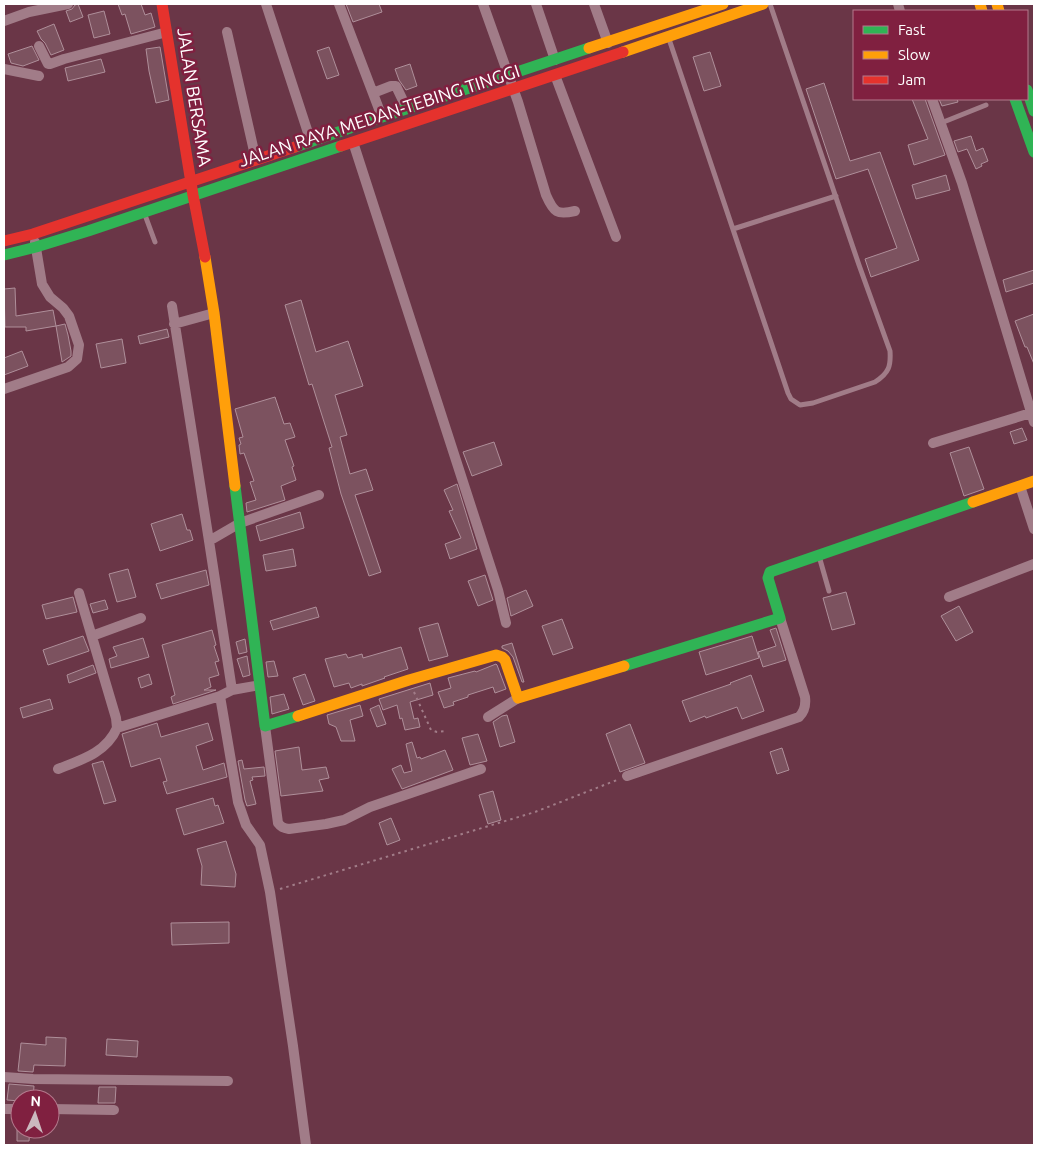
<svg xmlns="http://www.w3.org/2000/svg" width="1038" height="1149" viewBox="0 0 1038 1149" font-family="Ubuntu,sans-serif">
<rect width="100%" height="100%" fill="#6a3647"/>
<path fill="#7c525f" stroke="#af8f9a" d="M78,4L83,17L70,22L66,11L72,9L75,5Z
M118,4H141L145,15L151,13L155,27L131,34L125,14L122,15Z
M346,4H379L382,12L353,22Z
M104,11L110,34L94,38L88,15Z
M54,24L64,50L51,55L45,43L41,39L37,31Z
M32,46L39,60L23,66L11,63L8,54Z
M160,47L169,100L156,103L149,71L146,49Z
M329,47L339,75L327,79L317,51Z
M710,52L721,86L704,91L693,57Z
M101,59L105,72L68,81L65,68Z
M410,64L417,86L406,90L399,80L395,69Z
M824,83L850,161L880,152L919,260L871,277L865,259L897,248L868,169L836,179L806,89Z
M912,99H925L945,155L914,165L908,145L928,139Z
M939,99H957L958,102L942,106Z
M971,136L976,151L983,148L988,161L981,164L982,166L976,169L967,149L958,152L954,141Z
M946,175L950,190L916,199L912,185Z
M1034,270V283L1006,292L1003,280Z
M15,288L16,316L53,310L56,326L26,331V327H5L4,289Z
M301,300L316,352L348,341L363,386L335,395L347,435L340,437L350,474L366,469L373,490L355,495L381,572L369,576L341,494L329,448L332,447L312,384L309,385L285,305Z
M1034,314V364L1027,347H1025L1015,321Z
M65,324L68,335L71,351V356L62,362L56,326Z
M167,329L169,337L140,344L138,336Z
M122,339L126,363L101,368L96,344Z
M22,351L28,366L4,375V358Z
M275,397L284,424L290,423L295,437L285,440L294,466L292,467L296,480L281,486L285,500L247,512L246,503L256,500L250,482L254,481L244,453L240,454L239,445L241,444L239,438L243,437L235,409Z
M1022,428L1027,440L1014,444L1010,432Z
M494,442L502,465L472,476L463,452Z
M969,447L984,489L964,496L950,453Z
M457,484L477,549L450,559L445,544L461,538L449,511L453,510L444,490Z
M300,512L304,528L260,541L256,526Z
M182,514L187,530H190L193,540L160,551L151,524Z
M293,549L296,566L266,571L263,555Z
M128,569L136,597L117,602L109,574Z
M206,570L209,585L161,599L156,584Z
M485,575L493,600L478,606L468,581Z
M526,590L533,606L511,616L507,598Z
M846,592L855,624L832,630L823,598Z
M73,597L77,612L46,619L42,605Z
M105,600L108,609L93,613L90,604Z
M959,606L973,632L956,641L941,616Z
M316,607L319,617L273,630L270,621Z
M562,619L573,648L553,655L542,626Z
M438,623L448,656L429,661L419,628Z
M776,628L786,660L763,667L758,652L776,646L770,630Z
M212,630L216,645L214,646L219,661L215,662L219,675L209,678L211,687L204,690H216L173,704L171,697L175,695L162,645Z
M83,636L89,651L48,665L43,650Z
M752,636L759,658L706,675L699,652Z
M143,638L149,657L111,668L109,659L117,656L113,647Z
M245,639L247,652L239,654L236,642Z
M512,643L524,682H522L513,657L508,651L502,648V646Z
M401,647L408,669L384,677L385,678L362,686V684L351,688L349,683L334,687L325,659L346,654L348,658L362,654L363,658Z
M247,656L250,675L243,677L237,659Z
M274,661L278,676L268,677L266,662Z
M496,664L497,665L506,689L495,693L493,687L468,695V697L453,702L454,705L444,708L438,692L451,688L448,678L475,671L476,672Z
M93,665L96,673L69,683L67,675Z
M149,674L152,684L141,688L138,678Z
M305,674L315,701L303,705L293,678Z
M751,675L764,711L742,719L737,707L706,718L705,716L690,722L682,701L731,684L730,683Z
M430,683L433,695L410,702L414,719L418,718L420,727L405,730L402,718L400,719L397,705L383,710L379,699Z
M284,694L289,709L272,714L270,697Z
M50,699L53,709L23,718L20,708Z
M360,705L363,716L350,720L355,741H341L336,727L329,724L327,715Z
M379,705L386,724L377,727L370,709Z
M507,715L515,742L500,747L493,722L502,716Z
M157,723L161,737L208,723L213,740L196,746L203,770L224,763L227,777L167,794L163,782L167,781L160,758L131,767L122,734Z
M630,724L645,763L620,772L606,734Z
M478,734L487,761L470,765L462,738Z
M412,742L417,758L420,757L421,759L445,750L453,770L402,789L392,769L401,765L404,773L412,771L406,744Z
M299,747L302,770L326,767L329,778L319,780L323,791L281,796L275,751Z
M782,748L789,770L777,774L770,752Z
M242,760L244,769L264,767L265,776L252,777L253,780L250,781L256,804L247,806L245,800L238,761Z
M103,761L116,801L104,804L92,764Z
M493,791L501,820L488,824L479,795Z
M213,798L215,806L218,805L224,823L184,835L176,809Z
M391,818L400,840L387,845L379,823Z
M226,841L236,874L235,887L201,885L202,866L197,849Z
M229,922V943L172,945L171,923Z
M46,1037L66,1038L65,1066L34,1065L33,1072L18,1071L21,1043L46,1045Z
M107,1039L138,1041L137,1057L106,1055Z
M9,1084L34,1086L33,1099H20V1101L7,1100Z
M99,1087H116L115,1103H98Z
M17,1129H30L29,1141H17Z"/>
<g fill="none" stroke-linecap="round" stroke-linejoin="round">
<path stroke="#a17c88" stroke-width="2" stroke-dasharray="2.5 4" stroke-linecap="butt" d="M414,692L431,730L437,732L446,731
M280,889L535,812L617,780"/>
<path stroke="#a17c88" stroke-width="5" d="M669,39L788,393L791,399L800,405L813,403L875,382C889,373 891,366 890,351L859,265L770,4
M941,123L986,105
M145,215L155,242
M733,229L836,196
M819,556L829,591"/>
<path stroke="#a17c88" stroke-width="10" d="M266,4L311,142
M339,4L382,117
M483,4L518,102L546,195C554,213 557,215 575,211
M536,4L555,60
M594,4L608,43
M898,4L900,11
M4,21L29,12L68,4
M227,32L256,160
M39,46L48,64H50L64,59L167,32
M4,69L39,76
M555,75L616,237
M373,93L391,86H396L407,109
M932,99L962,183L1034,422
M353,142L498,590L506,623
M172,306L209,541
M174,324L214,313
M4,389L68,367L77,359L79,345L69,316L63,308L50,297L42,284L35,242
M933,443L1034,412
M1020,486L1034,529
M79,593L116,718L117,728L220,696
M949,597L1034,564
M92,636L141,618
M232,690L260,685
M488,717L518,698
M265,726L278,823C281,827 283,828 289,829L326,824L344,820L370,807L481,769
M58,769C81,760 106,753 117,728
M627,776L799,717C805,711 806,705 805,697L780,618
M4,1077L33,1079L228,1081
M4,1109H20
M50,1109L114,1110
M306,1145L293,1046L270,892L260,845L246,825L238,802L220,696L232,690L209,541L240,523L319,495"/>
<path stroke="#30b455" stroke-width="11" d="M1027,90L1034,111
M1015,99L1034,152
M295,147L382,117L589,48
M4,255L36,247L88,231L341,146
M235,486L265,726L298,716
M624,666L780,618L768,578L770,572L973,502"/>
<path stroke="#ff9f0a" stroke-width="11" d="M980,4L982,11
M997,4L999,11
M589,48L723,4
M623,52L763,4
M205,257L214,313L235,486
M973,502L1034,481
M298,716L409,680L496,655L502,657L505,660L518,698L624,666"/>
<path stroke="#e5322d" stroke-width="11" d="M162,4L193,195L205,257
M341,146L623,52
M4,241L33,234L295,147"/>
</g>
<g text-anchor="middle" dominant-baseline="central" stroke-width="5" stroke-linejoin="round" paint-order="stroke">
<g font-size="18" fill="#fff" stroke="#802040">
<text transform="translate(195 97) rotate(81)">JALAN BERSAMA</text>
<text transform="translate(379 115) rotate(-18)">JALAN RAYA MEDAN-TEBING TINGGI</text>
</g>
</g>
<rect width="1038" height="1149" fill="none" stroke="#ffffff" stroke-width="10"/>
<rect x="853" y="10" width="175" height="90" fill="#802040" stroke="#b3798c"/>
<rect x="863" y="26" width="25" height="8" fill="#30b455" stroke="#b3798c"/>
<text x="898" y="35" font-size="15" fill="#ffffff">Fast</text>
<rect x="863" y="51" width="25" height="8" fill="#ff9f0a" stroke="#b3798c"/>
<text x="898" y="60" font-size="15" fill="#ffffff">Slow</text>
<rect x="863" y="76" width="25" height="8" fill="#e5322d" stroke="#b3798c"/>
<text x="898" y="85" font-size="15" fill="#ffffff">Jam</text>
<g transform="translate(35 1114) rotate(3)"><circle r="24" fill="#802040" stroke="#b3798c"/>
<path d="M0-4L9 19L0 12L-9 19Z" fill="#cbb9bf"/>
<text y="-8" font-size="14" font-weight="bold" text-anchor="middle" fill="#ffffff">N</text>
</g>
</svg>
